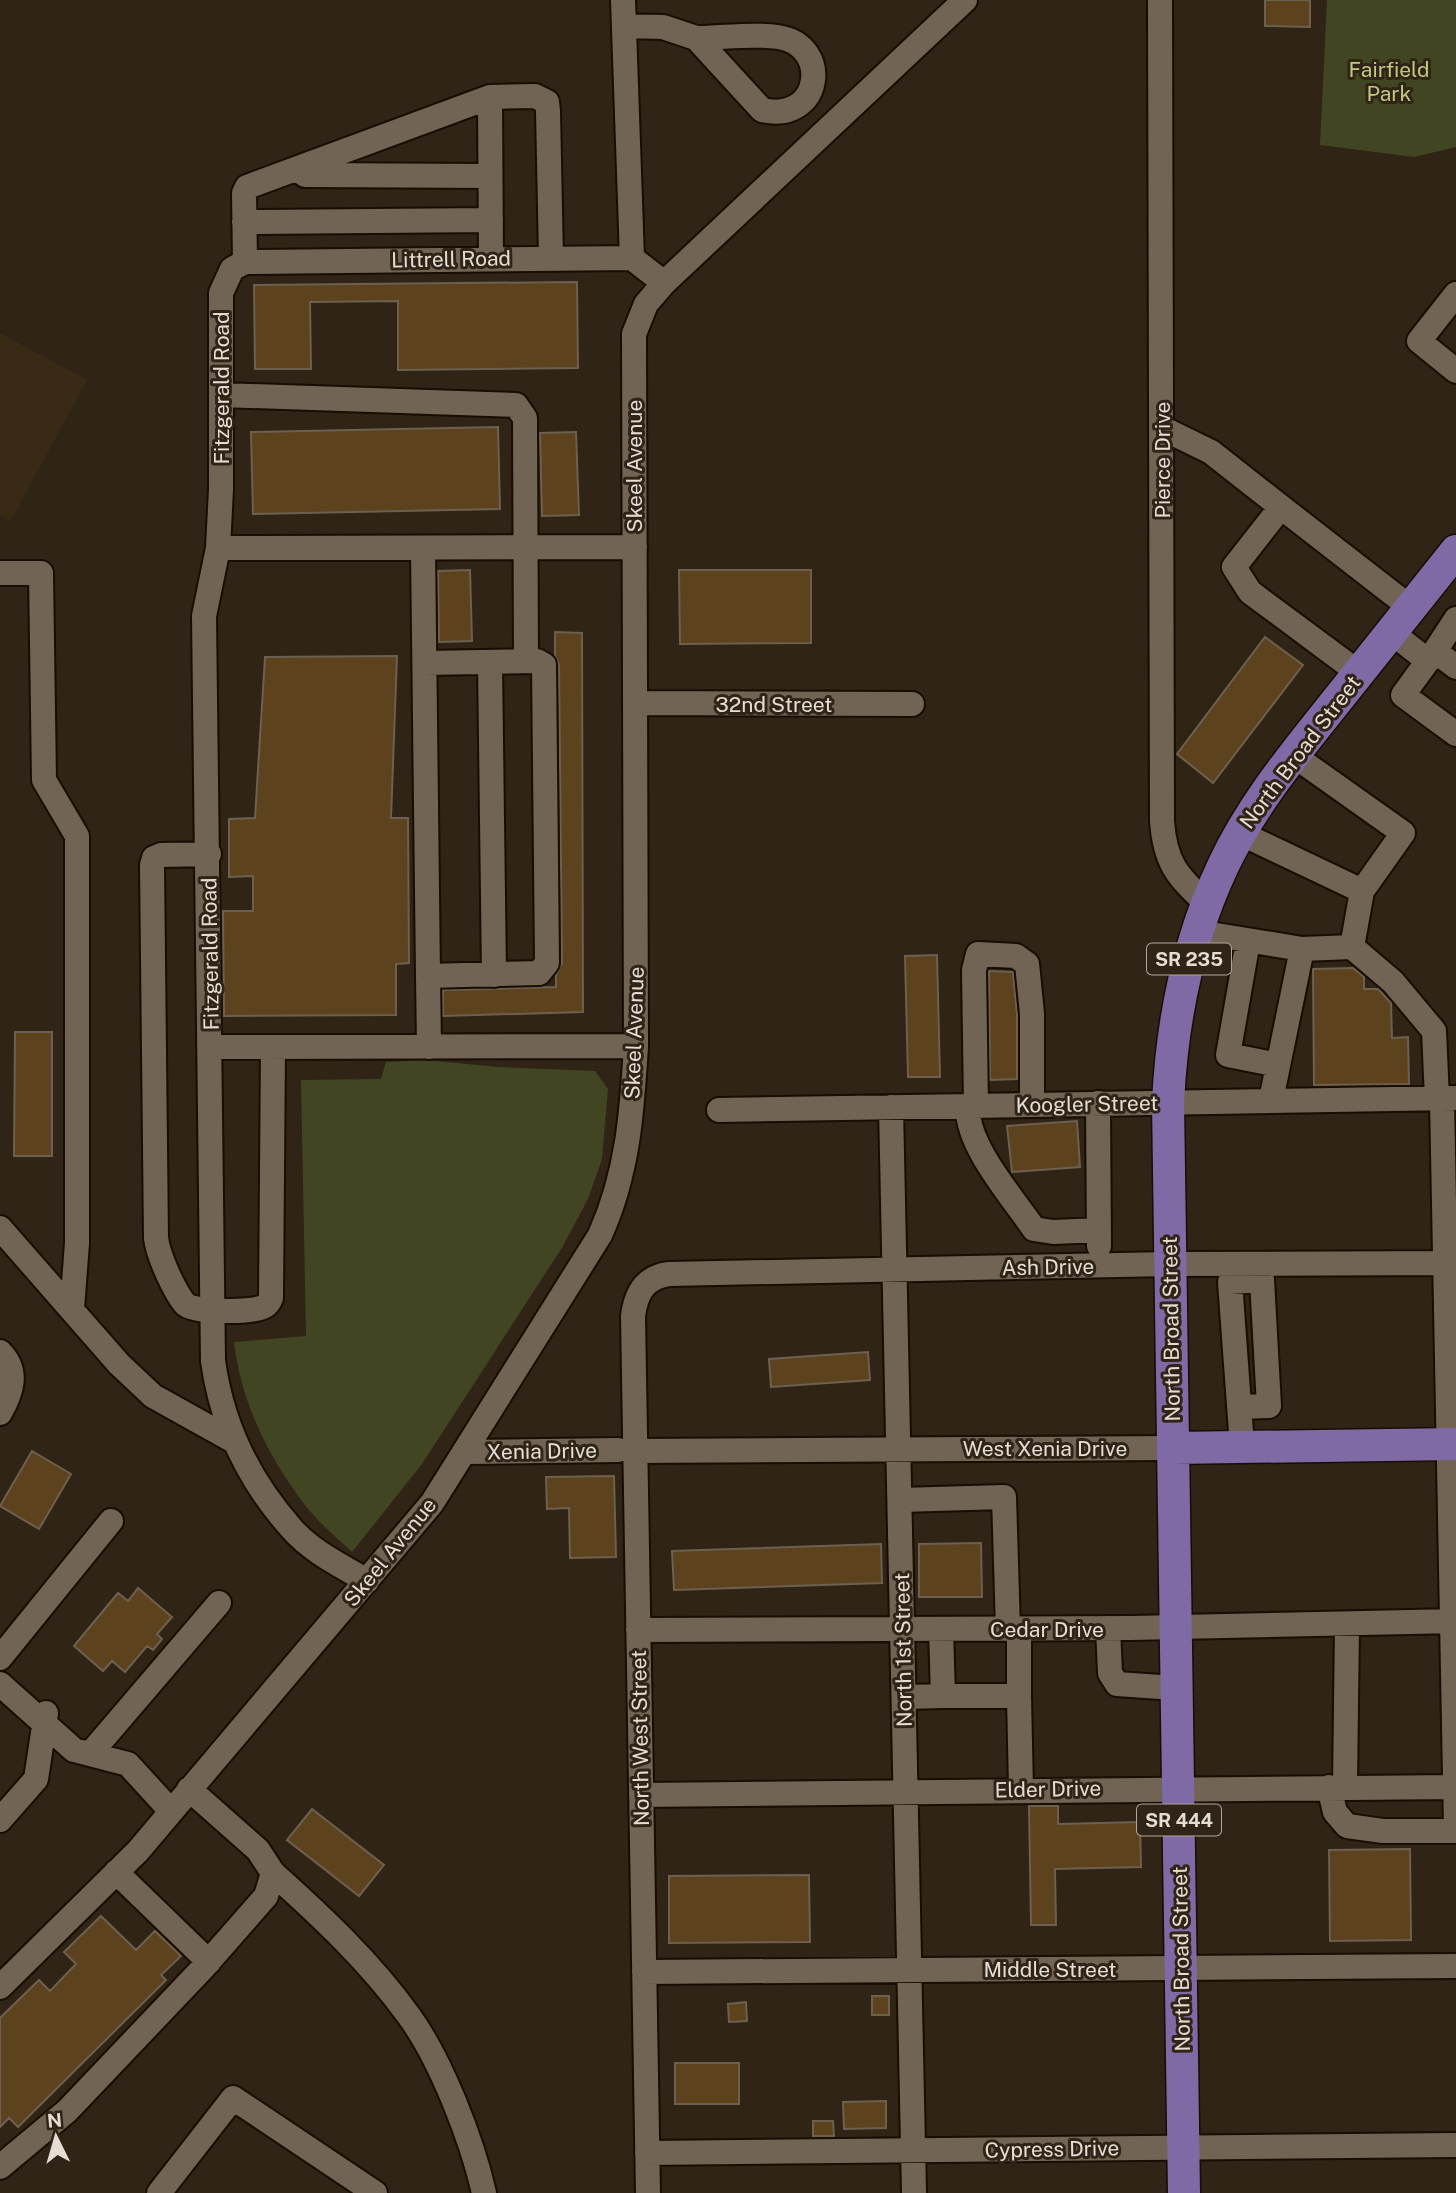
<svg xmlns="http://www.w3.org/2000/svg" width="1456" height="2193" viewBox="0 0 1456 2193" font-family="'Public Sans',sans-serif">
<rect width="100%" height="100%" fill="#302416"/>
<path fill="#392a16" d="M0,333L87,380L10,522L0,515Z"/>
<path fill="#414521" d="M1327,0H1456V147L1414,157L1320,145Z
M425,1060L498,1067L595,1071L608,1089L602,1159L588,1199L563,1246L422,1464L352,1552C336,1537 318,1522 305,1505C268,1457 241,1402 234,1342L306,1336L301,1080L381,1079L386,1062Z"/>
<path fill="#5d421e" stroke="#6d6050" stroke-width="2" d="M1265,0H1310V27L1265,26Z
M577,282L578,368L398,370V301L310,302L311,369H255L254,285Z
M498,427L500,509L253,514L251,432Z
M576,432L579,515L542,516L540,433Z
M470,570L472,641L439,642L438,571Z
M679,570H811V643L680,644Z
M555,632L582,633L583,1012L443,1016V990L556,987V975L562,963L559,665L555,656Z
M1265,637L1303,665L1213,783L1177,754Z
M397,656L391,818H408L409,963L396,964V1015L224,1016L223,911H253V876L229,877V819L255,818L265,657Z
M937,955L940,1077H908L905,956Z
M1353,968L1364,977V989H1378L1391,1003L1392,1038L1408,1037L1409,1084L1314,1085L1313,969Z
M989,971L1013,972L1017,1015V1079L990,1080Z
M15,1032H52V1156H14Z
M1077,1121L1080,1167L1012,1172L1007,1126Z
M868,1352L870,1380L771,1387L769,1359Z
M32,1451L71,1474L39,1529L0,1506Z
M614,1476L616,1557L570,1558L569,1508L547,1509L546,1477Z
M981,1543L982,1597H919V1544Z
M881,1544L882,1583L674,1590L672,1551Z
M138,1588L172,1617L157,1634L162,1639L153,1650L147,1646L125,1672L112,1661L103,1671L74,1646L118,1593L128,1601Z
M1029,1806H1058V1824L1140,1822L1141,1867L1055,1869L1056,1925H1031Z
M312,1809L384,1865L359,1896L287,1840Z
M1410,1849L1411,1940L1330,1941L1329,1850Z
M809,1875L810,1942L669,1943V1876Z
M101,1916L136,1950L155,1931L181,1956L161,1975L166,1980L18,2127L9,2118L0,2127V2018L39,1980L50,1991L76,1964L64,1952Z
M872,1996H889V2015H872Z
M746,2002L747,2021L729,2022L728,2004Z
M675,2063H739V2104H675Z
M886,2101V2128L844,2129L843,2102Z
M813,2121H833L834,2136H813Z"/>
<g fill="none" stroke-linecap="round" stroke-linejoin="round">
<g stroke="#170d02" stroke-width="28">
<path id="minor" d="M623,0L632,258
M1160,0L1162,821C1165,863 1177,876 1207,904
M624,26L663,27L696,38L762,110C822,124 832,45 778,37C752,33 722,38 696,38
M490,97L491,259
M298,169L305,175L490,176
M244,222L491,220
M245,262L244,193L247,187L490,97L535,96L547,102L548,111L551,258
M1456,294L1419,341L1456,371
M222,395L516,405L525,418L526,661
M1162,428L1211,452L1281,507
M218,548L635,547
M423,548L428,976L539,973L547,963L544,665L537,661L425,663
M0,573H41L44,780L77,836V1243L72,1309
M1391,632L1428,661
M1435,651L1456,619
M490,662L494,975
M1456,667L1435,651L1403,695L1456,734
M1359,673L1250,592L1234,567L1281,507L1411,608
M635,703L912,704
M1293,755L1403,833L1362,891
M1240,833L1362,891L1352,947L1302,949
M209,854L161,855L154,858L152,865L156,1238C158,1255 174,1291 185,1304C193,1313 254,1313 265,1306C267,1305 270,1301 271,1298L273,1047
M1198,932L1302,949L1271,1100
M1248,941L1228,1055L1278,1065
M1352,947L1393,982L1434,1031L1437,1099
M428,976L429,1047
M211,1047L636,1046
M1442,1099L1456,1828
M1098,1103L1099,1246
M968,1106C965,1144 1013,1198 1034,1229L1053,1232L1099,1230
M976,1106L974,970L978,954L1016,956L1027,964L1032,1014V1105
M891,1107L914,2193
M719,1110L1456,1098
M0,1228L119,1364L153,1396L232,1440
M0,1352C19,1371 12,1392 0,1413
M1239,1407L1269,1406L1262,1280L1230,1282L1242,1446
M635,1451L1173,1448
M465,1452L618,1450
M900,1500L1004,1497L1008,1629
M367,1581C342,1566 312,1552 292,1529C249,1481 222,1425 213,1361L204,616L218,548L221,489V293L232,269L245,262L632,258L664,283
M1108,1628L1110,1673L1117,1684L1175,1688
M1019,1629V1696
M638,1630L1131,1628L1456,1621
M0,1658L111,1521
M0,1684L74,1750L128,1764L170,1810
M943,1696H1019L1021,1790
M904,1697L943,1696L941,1629
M90,1754L219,1603
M1329,1787L1335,1812L1347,1826L1383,1831H1456
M1345,1787L1347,1624
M641,1795L1456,1787
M0,1820L36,1779L46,1713
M116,1872L209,1962
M273,1873C322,1917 370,1962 409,2016C441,2060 472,2140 484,2193
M644,1972L1456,1966
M0,1987L138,1851L432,1503L600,1235C628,1173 632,1112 636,1046L634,334L646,304L664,283L965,0
M647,2153L1456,2145
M0,2167L67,2111L203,1968L266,1896L273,1873L258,1850L189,1789
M159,2193L233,2098L375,2193
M648,2193L633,1316C636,1293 645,1277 669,1274L1170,1264L1456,1263"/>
</g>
<g stroke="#170d02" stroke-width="35">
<path id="major" d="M1173,1448L1456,1444
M1184,2193L1168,1102C1172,1021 1188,940 1223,866C1250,808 1290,759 1330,709C1372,656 1414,604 1456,551"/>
</g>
<use href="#minor" stroke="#726454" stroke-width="24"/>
<use href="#major" stroke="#7f6aa6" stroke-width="32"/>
</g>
<g text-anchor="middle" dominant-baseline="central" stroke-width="6" stroke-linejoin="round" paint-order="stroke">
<g fill="#302416" stroke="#afa69b" stroke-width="2">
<rect x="1147" y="943.5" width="84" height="31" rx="5"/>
<rect x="1137" y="1804.5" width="84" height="31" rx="5"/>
</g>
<g font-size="19" font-weight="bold" fill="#e5ddd4">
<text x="1189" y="959">SR 235</text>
<text x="1179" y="1820">SR 444</text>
</g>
<g font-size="21" fill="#c0c981" stroke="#302416">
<text x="1389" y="69">Fairfield<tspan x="1389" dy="24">Park</tspan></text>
</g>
<g font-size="21" fill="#e5ddd4" stroke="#302416">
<text transform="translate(451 259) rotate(-1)">Littrell Road</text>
<text transform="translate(221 388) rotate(-90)">Fitzgerald Road</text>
<text transform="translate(1162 460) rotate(-90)">Pierce Drive</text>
<text transform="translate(634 466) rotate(-90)">Skeel Avenue</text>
<text x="774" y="704">32nd Street</text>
<text transform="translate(1300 752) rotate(-53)">North Broad Street</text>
<text transform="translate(210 954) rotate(-91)">Fitzgerald Road</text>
<text transform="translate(634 1033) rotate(-88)">Skeel Avenue</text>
<text transform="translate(1087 1104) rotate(-1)">Koogler Street</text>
<text transform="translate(1048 1267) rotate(-1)">Ash Drive</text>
<text transform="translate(1171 1329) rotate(-91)">North Broad Street</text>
<text x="1045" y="1448">West Xenia Drive</text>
<text transform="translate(542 1451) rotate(-1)">Xenia Drive</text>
<text transform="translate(390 1552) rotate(-51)">Skeel Avenue</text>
<text x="1047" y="1629">Cedar Drive</text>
<text transform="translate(903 1650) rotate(-91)">North 1st Street</text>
<text transform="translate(640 1738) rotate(-91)">North West Street</text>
<text transform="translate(1048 1789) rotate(-1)">Elder Drive</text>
<text transform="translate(1181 1959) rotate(-91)">North Broad Street</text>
<text x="1050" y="1969">Middle Street</text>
<text transform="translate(1052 2149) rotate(-1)">Cypress Drive</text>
</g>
</g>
<g transform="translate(56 2137) rotate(355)" stroke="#302416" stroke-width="5" paint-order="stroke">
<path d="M0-5L12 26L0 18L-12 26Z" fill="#e5ddd4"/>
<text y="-10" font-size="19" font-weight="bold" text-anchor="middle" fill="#e5ddd4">N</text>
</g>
</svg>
